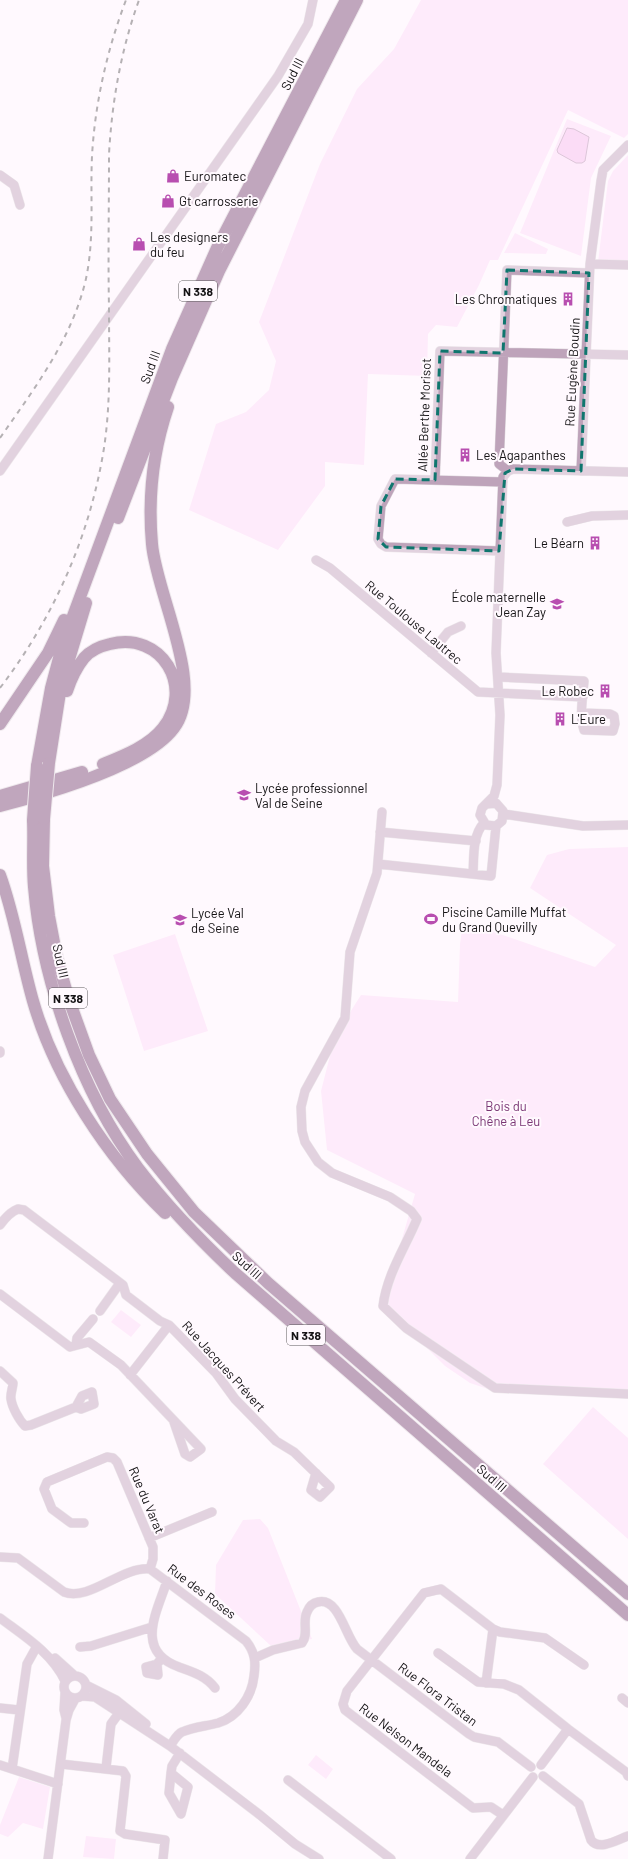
<svg xmlns="http://www.w3.org/2000/svg" width="628" height="1859" viewBox="0 0 628 1859" font-family="Barlow,sans-serif">
<rect width="100%" height="100%" fill="#fff9fe"/>
<path fill="#fddaf8" d="M421,0H628V134L624,138L568,110L498,260H490L479,285L457,327L436,325L428,334L427,376L368,374L364,465L325,462V486L278,550L189,510L216,424L246,412L269,390L276,361L259,322L320,164L357,89L394,49Z
M567,119L611,136L591,178L581,256L520,233Z
M628,155V263L598,262L608,181L613,171Z
M515,233L548,249L546,254L504,253Z
M628,847V1392H497L470,1383L445,1366L383,1304L415,1194L327,1150L321,1091L335,1036L361,995L458,1002L460,944L463,921L595,967L616,945L530,888L547,855L569,849Z
M175,934L208,1031L144,1051L113,955Z
M121,1310L141,1325L131,1337L111,1322Z
M593,1407L628,1438V1539L543,1464Z
M260,1519L268,1528L312,1639L271,1646L215,1594L216,1565L243,1520Z
M316,1755L333,1769L326,1779L308,1765Z
M19,1777L50,1787L43,1829L23,1823L8,1837L0,1834V1825Z
M86,1836L116,1839L114,1859L83,1857Z"/>
<path fill="#f5b9ed" stroke="#b287ac" d="M567,128L574,129L589,137L585,161L582,163H576L558,153L557,150Z"/>
<g fill="none" stroke-linecap="round" stroke-linejoin="round">
<g stroke="#dad4d9" stroke-width="10">
<path id="minor" d="M0,175L14,185L20,205
M590,264L628,265
M0,471L278,76L308,24L313,0
M508,471L499,464L507,270L589,273
M581,471L590,264L601,181L603,170L628,145
M435,480L440,351L628,355
M567,522L592,516L628,515
M499,551L386,547L381,544L378,539L381,506L395,479L503,482
M316,560L330,568L478,692L583,697
M431,653L448,632L461,626
M498,677L584,681C583,696 579,716 584,730L613,731L615,724L614,716L610,714L583,713
M487,804L496,803L503,811L502,821L496,826L486,825L480,815L482,808L494,796L497,785L500,715L496,653L503,477L508,471L513,469L628,472
M382,812L377,873L350,952L345,1018L305,1091L301,1107L302,1131L305,1142L318,1162L332,1173L390,1197L411,1211L417,1219C405,1248 387,1274 383,1306L406,1328L495,1388L628,1394
M504,814L583,826L628,825
M380,832L476,841
M378,864L491,876L496,826
M473,874C474,859 472,835 484,823
M0,1051V1053
M0,1225C5,1218 10,1212 18,1209L24,1210L123,1285L126,1295L160,1321L169,1325L216,1373L235,1399L276,1441L294,1452L330,1487L320,1497L311,1490L316,1473
M0,1294L70,1347L89,1342L121,1365L201,1449L190,1457L185,1454L174,1422
M100,1311L120,1283
M76,1345L77,1338L93,1319
M0,1371L13,1383C13,1388 10,1394 11,1399C12,1407 19,1420 25,1426L31,1425L76,1407L81,1409L94,1404L92,1392L82,1396L76,1407
M130,1375L169,1325
M84,1523H71L52,1509L44,1489L47,1482L107,1457L113,1458L117,1462L153,1547V1559L150,1569
M149,1538L212,1512
M0,1557L18,1558L64,1592C89,1602 122,1566 150,1569L246,1641C255,1652 256,1662 254,1676C252,1696 238,1717 218,1723C207,1726 193,1727 182,1732C177,1734 173,1742 170,1746
M167,1581C157,1612 134,1651 179,1667C193,1672 206,1676 215,1688
M0,1618C24,1636 52,1653 65,1681
M493,1629L500,1632L545,1638L584,1665
M80,1647L91,1646L152,1627
M438,1653L478,1682L504,1684L519,1690L568,1729L626,1772L628,1776
M55,1658L75,1676
M255,1658L273,1650L302,1643C309,1634 302,1622 307,1612C309,1607 312,1603 318,1602C339,1597 345,1636 357,1649L469,1734L474,1737L498,1742L531,1767
M157,1664L158,1675L147,1673L146,1667L157,1664L162,1658
M64 1687a11 11 0 1 1 22 0a11 11 0 1 1-22 0Z
M486,1683L493,1629L441,1589L424,1593L347,1691L343,1704L345,1710L473,1808L491,1807L503,1815
M86,1685L116,1700L146,1724
M65,1693L64,1710L66,1718
M82,1696L95,1697L170,1746L260,1815L295,1844L319,1859
M622,1698L628,1703
M0,1708L19,1710
M61,1764L123,1771L126,1776L120,1831L125,1834L165,1840L163,1859
M0,1765L58,1784
M541,1765L568,1729
M106,1768L111,1724L119,1713
M12,1769L27,1664L37,1646
M171,1773L169,1793L181,1814L188,1787L171,1773L172,1766L180,1753
M543,1776L579,1804L591,1840C599,1851 617,1840 628,1836
M288,1780L391,1859
M48,1859L66,1720L69,1710L75,1699
M470,1859L533,1777"/>
</g>
<g stroke="#dad4d9" stroke-width="14">
<path id="highway" d="M118,518L172,378L219,271L357,0
M67,691C71,679 76,668 84,658C90,651 101,646 110,644C162,631 195,687 163,728C149,746 123,756 103,764
M0,724L48,653L64,620
M49,763L61,686L86,603
M37,766L51,688L63,643L172,349L217,248L346,0
M0,796L82,772
M0,806C46,794 146,766 174,728C206,686 156,594 152,544C148,499 153,451 168,407
M44,819L43,866L49,916L57,958L68,997L89,1055L110,1099L147,1154L194,1212L268,1283L628,1594
M33,820C34,842 32,865 34,887C42,981 81,1092 138,1168C167,1206 200,1240 235,1273L628,1615
M0,875C15,916 21,959 33,1001C55,1078 107,1157 165,1213"/>
</g>
<use href="#minor" stroke="#bea3ba" stroke-width="9"/>
<use href="#highway" stroke="#74406f" stroke-width="12"/>
<path stroke="#5c595c" stroke-width="2" stroke-dasharray="5 5" stroke-linecap="butt" d="M0,438C34,389 70,342 85,283C95,241 90,198 92,156C95,103 107,50 126,0
M0,688C54,617 90,536 104,448C111,402 109,355 109,309C108,258 109,206 109,154C112,101 121,50 139,0"/>
<g stroke="#dad4d9" stroke-width="14" stroke-linecap="butt">
<path id="highway-bridge" d="M44,819L49,763
M33,820L37,766"/>
</g>
<use href="#highway-bridge" stroke="#74406f" stroke-width="12"/>
</g>
<path d="M0 0H628V1859H0ZM507,270L589,273L581,471L513,469L505,473L499,551L386,547L378,539L381,506L395,479L435,480L440,351L503,353Z" fill="#fff9fe" fill-opacity=".55" fill-rule="evenodd"/>
<path fill="none" stroke="#0f766e" stroke-width="3" stroke-dasharray="8 5" stroke-linejoin="round" d="M507,270L589,273L581,471L513,469L505,473L499,551L386,547L378,539L381,506L395,479L435,480L440,351L503,353Z"/>
<defs>
<g id="shop-bare" transform="scale(1.08)"><path d="M-5-2.5h2.3a2.7 3.5 0 0 1 5.4 0H5L5.5 6h-11ZM-1.5-2.5h3a1.5 2.3 0 0 0-3 0Z" fill="#b84eb0" stroke="#fff9fe" stroke-width="2.5" paint-order="stroke"/></g>
<g id="building-bare" transform="scale(1.08)"><path d="M-4-6H4V6H1V3H-1V6H-4ZM-2.5-4.3h1.7v1.8h-1.7ZM.8-4.3h1.7v1.8H.8ZM-2.5-1h1.7V.8h-1.7ZM.8-1h1.7V.8H.8Z" fill="#b84eb0" stroke="#fff9fe" stroke-width="2.5" paint-order="stroke"/></g>
<g id="school-bare" transform="scale(1.08)"><path d="M0-5L7-2L0 1L-7-2ZM-4 1L0 2.5L4 1V4Q0 6-4 4Z" fill="#b84eb0" stroke="#fff9fe" stroke-width="2.5" paint-order="stroke"/></g>
<g id="stadium-bare" transform="scale(1.08)"><path d="M0-5a6.5 5 0 1 0 0 10a6.5 5 0 1 0 0-10ZM-3.5-1.8h7v3.6h-7Z" fill="#b84eb0" stroke="#fff9fe" stroke-width="2.5" paint-order="stroke"/></g>
</defs>
<g fill-rule="evenodd">
<use href="#shop-bare" x="173" y="176"/>
<use href="#shop-bare" x="168" y="201"/>
<use href="#shop-bare" x="139" y="244"/>
<use href="#building-bare" x="568" y="299"/>
<use href="#building-bare" x="465" y="455"/>
<use href="#building-bare" x="595" y="543"/>
<use href="#school-bare" x="557" y="604"/>
<use href="#building-bare" x="605" y="691"/>
<use href="#building-bare" x="560" y="719"/>
<use href="#school-bare" x="244" y="795"/>
<use href="#stadium-bare" x="431" y="919"/>
<use href="#school-bare" x="180" y="920"/>
</g>
<g text-anchor="middle" dominant-baseline="central" stroke-width="4" stroke-linejoin="round" paint-order="stroke">
<g fill="#fff9fe" stroke="#5b585b" stroke-width="1">
<rect x="179" y="281" width="38" height="20" rx="3"/>
<rect x="49" y="988" width="38" height="20" rx="3"/>
<rect x="287" y="1325" width="38" height="20" rx="3"/>
</g>
<g font-size="12" font-weight="bold" fill="#151315">
<text x="198" y="291">N 338</text>
<text x="68" y="998">N 338</text>
<text x="306" y="1335">N 338</text>
</g>
<g font-size="13" fill="#151315" stroke="#fff9fe">
<text transform="translate(292 74) rotate(-63)">Sud III</text>
<text transform="translate(150 367) rotate(-70)">Sud III</text>
<text transform="translate(572 372) rotate(-87)">Rue Eugène Boudin</text>
<text transform="translate(424 415) rotate(-88)">Allée Berthe Morisot</text>
<text transform="translate(414 622) rotate(40)">Rue Toulouse Lautrec</text>
<text transform="translate(61 961) rotate(78)">Sud III</text>
<text transform="translate(247 1265) rotate(42)">Sud III</text>
<text transform="translate(224 1366) rotate(48)">Rue Jacques Prévert</text>
<text transform="translate(492 1478) rotate(41)">Sud III</text>
<text transform="translate(147 1500) rotate(67)">Rue du Varat</text>
<text transform="translate(202 1591) rotate(37)">Rue des Roses</text>
<text transform="translate(438 1694) rotate(37)">Rue Flora Tristan</text>
<text transform="translate(406 1740) rotate(37)">Rue Nelson Mandela</text>
</g>
<g font-size="13" fill="#151315" stroke="#fff9fe" text-anchor="start">
<text x="184" y="176">Euromatec</text>
<text x="179" y="201">Gt carrosserie</text>
<text x="150" y="237">Les designers<tspan x="150" dy="15">du feu</tspan></text>
<text x="557" y="299" text-anchor="end">Les Chromatiques</text>
<text x="476" y="455">Les Agapanthes</text>
<text x="584" y="543" text-anchor="end">Le Béarn</text>
<text x="546" y="597" text-anchor="end">École maternelle<tspan x="546" dy="15">Jean Zay</tspan></text>
<text x="594" y="691" text-anchor="end">Le Robec</text>
<text x="571" y="719">L'Eure</text>
<text x="255" y="788">Lycée professionnel<tspan x="255" dy="15">Val de Seine</tspan></text>
<text x="442" y="912">Piscine Camille Muffat<tspan x="442" dy="15">du Grand Quevilly</tspan></text>
<text x="191" y="913">Lycée Val<tspan x="191" dy="15">de Seine</tspan></text>
</g>
<g font-size="13" fill="#7a3574" stroke="#fff9fe">
<text x="506" y="1106">Bois du<tspan x="506" dy="15">Chêne à Leu</tspan></text>
</g>
</g>
</svg>
